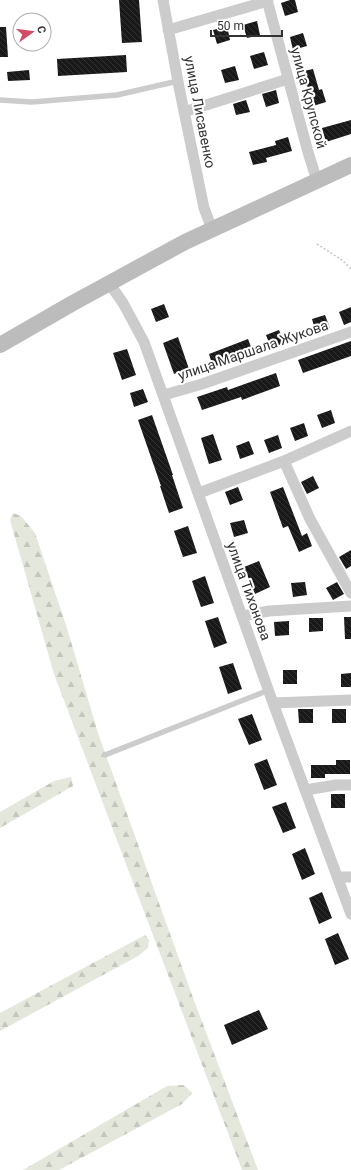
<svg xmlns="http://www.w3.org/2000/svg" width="351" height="1170" viewBox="0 0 351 1170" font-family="Roboto,sans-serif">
<defs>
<pattern id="forest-firs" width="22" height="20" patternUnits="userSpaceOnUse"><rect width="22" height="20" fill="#e3e7dc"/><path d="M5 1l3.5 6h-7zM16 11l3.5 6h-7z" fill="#c3c7bd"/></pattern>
<pattern id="building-back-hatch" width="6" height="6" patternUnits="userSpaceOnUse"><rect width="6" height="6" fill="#191919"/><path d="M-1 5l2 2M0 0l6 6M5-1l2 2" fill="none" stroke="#323232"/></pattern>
</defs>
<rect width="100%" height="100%" fill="#fff"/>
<path fill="url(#forest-firs)" d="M13,513L21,516L35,533L66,625L98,733L192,995L258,1170H242L54,674L10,520Z
M71,777L73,786L0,828V812L54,781Z
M145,935L149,940L148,948L138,956L0,1031V1013Z
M184,1085L192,1093L182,1104L59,1170H23L167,1086Z"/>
<path fill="url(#building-back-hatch)" d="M119,0H139L142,42L122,43Z
M290,0H295L298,12L285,16L281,3Z
M257,21L260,35L247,38L243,25Z
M227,26L230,40L217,44L213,30Z
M0,27H6L8,57H0Z
M303,33L307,46L293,50L290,37Z
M264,52L268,65L254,69L250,56Z
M126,55L127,72L58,76L57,59Z
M235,66L239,80L225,83L221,70Z
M313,69L319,90L322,89L326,102L313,106L307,85L303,86L299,72Z
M29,70L30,80L8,81L7,72Z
M276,90L279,103L266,107L262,94Z
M246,100L250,112L236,115L233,104Z
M351,120V134L326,142L322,128Z
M288,137L292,151L266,158L267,162L253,165L249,152L276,145L275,141Z
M164,304L169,317L156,322L151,309Z
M351,307V322L344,325L339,312Z
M325,315L330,328L316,333L312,319Z
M279,330L284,343L271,348L266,335Z
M178,337L189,369L174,374L163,343Z
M248,339L253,352L213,367L209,354Z
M351,341V356L303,373L298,360Z
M127,349L136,375L122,380L113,353Z
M276,373L280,386L242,400L241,397L202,410L197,397L227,387L228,390Z
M143,389L148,402L134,407L130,393Z
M331,410L335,423L322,428L317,415Z
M152,415L173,475H172L183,508L169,513L160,486H161L138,420Z
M304,423L308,436L295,441L290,428Z
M213,434L222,460L209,464L201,438Z
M278,435L282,448L269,453L264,440Z
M249,441L254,454L240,459L236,446Z
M313,476L319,488L307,494L301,482Z
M238,487L243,500L230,505L225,492Z
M283,487L302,536L307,533L312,546L299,552L288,526L283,528L270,492Z
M244,520L248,533L234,537L230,523Z
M188,526L197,553L183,557L174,531Z
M351,550V566L346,569L339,557Z
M259,561L270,587L255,594L244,567Z
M205,576L214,603L201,607L192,581Z
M305,582L307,595L293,597L291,583Z
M337,582L344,594L333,600L326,588Z
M218,617L227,643L214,648L205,621Z
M344,617H351V639H345Z
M309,618H323V631L309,632Z
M289,621V635L275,636L274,622Z
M233,663L242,689L228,694L219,667Z
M283,670H297V684H283Z
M351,673V687H341V674Z
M298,709H313V723H299Z
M332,709H346V723H332Z
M252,714L262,740L249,745L238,719Z
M267,759L277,785L264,790L254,764Z
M336,760H350V774H325V778H311V765H336Z
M331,794H345V808H331Z
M286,802L296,828L283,833L272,807Z
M305,848L315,874L302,880L292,854Z
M322,892L332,918L319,924L309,898Z
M338,933L349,959L335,965L325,939Z
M259,1010L268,1029L232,1045L224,1025Z"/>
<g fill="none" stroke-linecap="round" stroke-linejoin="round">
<path stroke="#c6c6c6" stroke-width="1.5" stroke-dasharray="2 2" stroke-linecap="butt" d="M317,244L342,260L351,269"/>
<path stroke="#ccc" stroke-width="5.5" d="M0,100L32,102L117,95L178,81
M105,755L269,690"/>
<path stroke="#ccc" stroke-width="11" d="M163,0L179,87L204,208L212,229
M267,0L308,152L317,181
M168,30L268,1
M184,112L288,79
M109,283L123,303L144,342L273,703L351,914
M164,395L202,384L351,332
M284,461L310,519L351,593
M199,493L284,461L351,431
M243,616L269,611L351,606
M273,703L351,700
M305,790L336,785H351
M337,877H351"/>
<path stroke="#bcbcbc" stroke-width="16" d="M0,345L73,303L185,242L351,165"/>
</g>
<g text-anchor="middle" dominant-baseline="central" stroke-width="4" stroke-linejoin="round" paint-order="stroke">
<g font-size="14" fill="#323232" stroke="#fff">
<text transform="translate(309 98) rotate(75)">улица Крупской</text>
<text transform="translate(200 112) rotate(79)">улица Лисавенко</text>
<text transform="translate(253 350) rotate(-19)">улица Маршала Жукова</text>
<text transform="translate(249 591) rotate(70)">улица Тихонова</text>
</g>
</g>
<g transform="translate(32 32) rotate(76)"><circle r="19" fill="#ffffff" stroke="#adadad"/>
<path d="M0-3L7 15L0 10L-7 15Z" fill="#d14c65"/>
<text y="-6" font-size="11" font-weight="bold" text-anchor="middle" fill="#323232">С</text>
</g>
<path d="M211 30v6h71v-6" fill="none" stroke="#323232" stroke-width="2"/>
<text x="217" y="30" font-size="12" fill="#323232" stroke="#ffffff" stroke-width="3" paint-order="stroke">50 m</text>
</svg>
